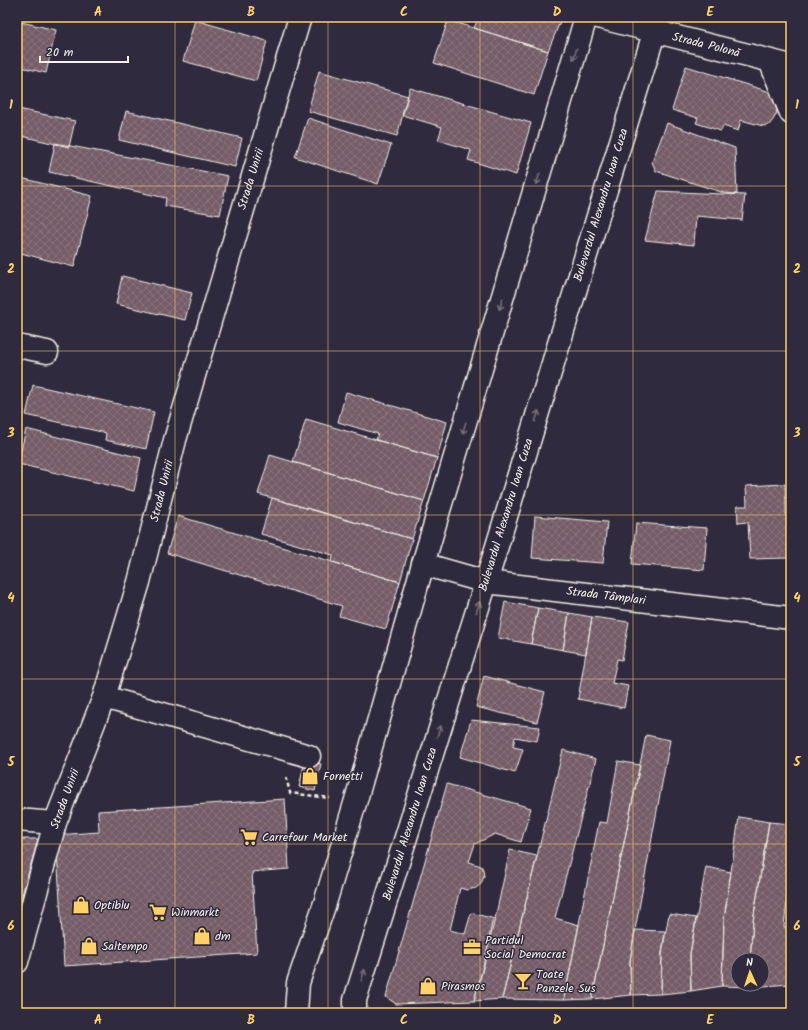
<svg xmlns="http://www.w3.org/2000/svg" width="808" height="1030" viewBox="0 0 808 1030" font-family="Kalam,sans-serif">
<defs>
<pattern id="building-cross-hatch" width="8" height="8" patternUnits="userSpaceOnUse"><rect width="8" height="8" fill="#745c67"/><path d="M0 0l8 8M0 8l8-8" fill="none" stroke="#88747d"/></pattern>
</defs>
<rect width="100%" height="100%" fill="#2f2a3d"/>
<filter id="ink" filterUnits="userSpaceOnUse"><feTurbulence type="fractalNoise" baseFrequency=".025" numOctaves="2"/><feDisplacementMap in="SourceGraphic" scale="8" xChannelSelector="R" yChannelSelector="G"/><feConvolveMatrix kernelMatrix="1 2 1 2 8 2 1 2 1" color-interpolation-filters="sRGB"/></filter>
<g filter="url(#ink)">
<path fill="url(#building-cross-hatch)" stroke="#f4f1e8" d="M479,17H562L548,51L474,28Z
M195,20L267,41L256,81L183,61Z
M448,20L548,51L534,95L434,63Z
M17,21L56,30L46,73L17,66Z
M686,66L767,91L773,96L776,106L777,113L773,120L769,125L763,126L741,120L738,131L723,126L721,131L696,123L698,118L672,110Z
M319,71L408,96L397,136L308,111Z
M410,88L531,123L516,175L468,160L471,150L438,140L442,127L402,115Z
M17,99L20,100L18,109L75,121L69,147L17,135Z
M126,111L242,138L235,167L119,140Z
M308,118L391,145L378,184L295,157Z
M667,123L735,148L737,194L724,193L656,171L652,162Z
M55,143L228,176L220,215L165,206L166,198L49,172Z
M17,177L92,196L74,267L17,252Z
M658,191L745,195L742,220L696,216L694,245L645,240Z
M122,276L192,293L185,320L116,304Z
M33,385L154,412L146,449L105,440L106,433L26,415Z
M346,392L447,422L437,458L376,440L378,434L338,422Z
M306,419L437,458L424,501L293,462Z
M26,429L141,458L134,491L18,464Z
M270,455L424,501L412,539L258,494Z
M785,484L788,558L750,559L748,522L738,523L737,506H747L746,486Z
M272,498L412,539L400,582L332,562L333,555L261,534Z
M178,516L400,582L386,629L339,616L342,606L167,553Z
M535,516L607,522L603,563L532,558Z
M636,523L707,528L704,570L632,564Z
M505,602L538,608L531,644L498,638Z
M538,608L569,613L563,650L531,644Z
M569,613L592,617L586,654L563,650Z
M592,617L629,622L622,660L617,659L612,683L628,686L624,708L578,699Z
M484,676L545,692L537,722L476,707Z
M471,720L540,727L537,741L515,737L513,747L523,749L515,773L460,757Z
M646,735L670,740L635,930L630,961L631,995L592,999Z
M563,750L596,759L555,918L579,925L564,1000L502,999Z
M305,760L321,764L315,791L299,787Z
M618,761L640,765L592,999L564,1000L599,822L607,823Z
M447,784L531,808L521,842L495,834L475,844L469,862L481,866L483,869L484,876L481,884L476,888L467,890L460,888L450,930L465,934L471,913L495,919L474,1001L396,1004L386,997Z
M285,799L289,869L252,872L257,953L64,966L56,835L99,832L98,811Z
M739,817L769,822L753,921L750,960H738V984H749V987L722,986L724,919Z
M769,822L791,824V867L784,927L791,928V984L749,987V984H762V960H750L753,921Z
M17,839H38L17,913Z
M510,850L537,856L502,999L474,1001L485,961L492,922L495,919Z
M706,867L731,872L724,919L722,986L691,991L690,954Z
M669,914L696,918L690,954L691,991L661,994L662,953Z
M635,930L665,931L662,953L661,994L631,995L630,961Z"/>
<g fill="none" stroke-linecap="round" stroke-linejoin="round">
<g stroke="#f4f1e8" stroke-width="25">
<path id="minor" d="M598,17L791,66
M770,61L791,113
M17,346L47,352
M423,564L486,582L791,618
M104,697L309,756
M17,820L55,823
M17,962L55,823L104,697L139,582L175,440L300,17"/>
</g>
<g stroke="#f4f1e8" stroke-width="25">
<path id="major" d="M296,1013L298,983L325,903L356,800L423,564L586,17
M355,1013V1000L486,582L659,17"/>
</g>
<path stroke="#f4f1e8" stroke-width="2.5" stroke-dasharray="4 3" stroke-linecap="butt" d="M286,777L290,793L330,798"/>
<use href="#minor" stroke="#2f2a3d" stroke-width="22"/>
<use href="#major" stroke="#2f2a3d" stroke-width="22"/>
</g>
<defs><path id="oneway-shaft" d="M-6 0H5M1.5-3L5.5 0L1.5 3" fill="none" stroke-width="1.6" stroke-linecap="round" stroke-linejoin="round"/></defs>
<g stroke="#747079">
<use href="#oneway-shaft" transform="translate(575 54) rotate(107)"/>
<use href="#oneway-shaft" transform="translate(538 179) rotate(107)"/>
<use href="#oneway-shaft" transform="translate(501 304) rotate(107)"/>
<use href="#oneway-shaft" transform="translate(537 416) rotate(-73)"/>
<use href="#oneway-shaft" transform="translate(464 428) rotate(107)"/>
<use href="#oneway-shaft" transform="translate(478 607) rotate(-73)"/>
<use href="#oneway-shaft" transform="translate(439 731) rotate(-73)"/>
<use href="#oneway-shaft" transform="translate(363 975) rotate(-73)"/>
</g>
</g>
<path fill="none" stroke="#ffd166" stroke-width="1" stroke-opacity="0.55" d="M175,17V1013M328,17V1013M480,17V1013M633,17V1013M17,186H791M17,351H791M17,515H791M17,679H791M17,844H791"/>
<defs>
<g id="shop-bare" transform="scale(1.38)"><path d="M-5-2.5h2.3a2.7 3.5 0 0 1 5.4 0H5L5.5 6h-11ZM-1.5-2.5h3a1.5 2.3 0 0 0-3 0Z" fill="#ffd166" stroke="#2f2a3d" stroke-width="2.5" paint-order="stroke"/></g>
<g id="supermarket-bare" transform="scale(1.38)"><path d="M-6-5.5h2.5l.6 2H6L4.5 2H-2.5L-4.4-4H-6ZM-1.5 3.2a1.3 1.3 0 1 0 .1 0ZM3 3.2a1.3 1.3 0 1 0 .1 0Z" fill="#ffd166" stroke="#2f2a3d" stroke-width="2.5" paint-order="stroke"/></g>
<g id="office-bare" transform="scale(1.38)"><path d="M-6-3h4V-5.5h4V-3h4V5H-6ZM-1-4.5V-3h2v-1.5ZM-6 0V1H6V0Z" fill="#ffd166" stroke="#2f2a3d" stroke-width="2.5" paint-order="stroke"/></g>
<g id="bar-bare" transform="scale(1.38)"><path d="M-6-5H6L.8 .8V4.5H3.5V6h-7V4.5H-.8V.8Z" fill="#ffd166" stroke="#2f2a3d" stroke-width="2.5" paint-order="stroke"/></g>
</defs>
<g fill-rule="evenodd">
<use href="#shop-bare" x="310" y="776"/>
<use href="#supermarket-bare" x="249" y="837"/>
<use href="#shop-bare" x="81" y="905"/>
<use href="#supermarket-bare" x="158" y="912"/>
<use href="#shop-bare" x="202" y="936"/>
<use href="#shop-bare" x="89" y="946"/>
<use href="#office-bare" x="472" y="947"/>
<use href="#bar-bare" x="523" y="981"/>
<use href="#shop-bare" x="428" y="986"/>
</g>
<g text-anchor="middle" dominant-baseline="central" stroke-width="3" stroke-linejoin="round" paint-order="stroke">
<g font-size="12" fill="#f4f1e8" stroke="#2f2a3d">
<text transform="translate(706 45) rotate(14)">Strada Polonă</text>
<text transform="translate(251 179) rotate(-73)">Strada Unirii</text>
<text transform="translate(601 205) rotate(-73)">Bulevardul Alexandru Ioan Cuza</text>
<text transform="translate(162 491) rotate(-76)">Strada Unirii</text>
<text transform="translate(506 515) rotate(-73)">Bulevardul Alexandru Ioan Cuza</text>
<text transform="translate(606 596) rotate(7)">Strada Tâmplari</text>
<text transform="translate(65 799) rotate(-70)">Strada Unirii</text>
<text transform="translate(410 824) rotate(-73)">Bulevardul Alexandru Ioan Cuza</text>
</g>
<g font-size="12" fill="#f4f1e8" stroke="#2f2a3d" text-anchor="start">
<text x="323" y="776">Fornetti</text>
<text x="262" y="837">Carrefour Market</text>
<text x="94" y="905">Optiblu</text>
<text x="171" y="912">Winmarkt</text>
<text x="215" y="936">dm</text>
<text x="485" y="940">Partidul<tspan x="485" dy="14">Social Democrat</tspan></text>
<text x="102" y="946">Saltempo</text>
<text x="536" y="974">Toate<tspan x="536" dy="14">Panzele Sus</tspan></text>
<text x="441" y="986">Pirasmos</text>
</g>
</g>
<rect width="808" height="1030" fill="none" stroke="#2f2a3d" stroke-width="44"/>
<g transform="translate(750 972) rotate(357)"><circle r="19" fill="#2f2a3d" stroke="#7e7a81"/>
<path d="M0-3L7 15L0 10L-7 15Z" fill="#ffd166"/>
<text y="-6" font-size="11" font-weight="bold" text-anchor="middle" fill="#f4f1e8">N</text>
</g>
<path d="M40 56v6h88v-6" fill="none" stroke="#f4f1e8" stroke-width="2"/>
<text x="46" y="56" font-size="12" fill="#f4f1e8" stroke="#2f2a3d" stroke-width="3" paint-order="stroke">20 m</text>
<rect x="22" y="22" width="764" height="986" fill="none" stroke="#ffd166" stroke-width="1.5"/>
<g font-size="13" text-anchor="middle" font-weight="bold" fill="#ffd166">
<text x="98" y="16">A</text>
<text x="251" y="16">B</text>
<text x="404" y="16">C</text>
<text x="557" y="16">D</text>
<text x="710" y="16">E</text>
<text x="11" y="109">1</text>
<text x="797" y="109">1</text>
<text x="11" y="273">2</text>
<text x="797" y="273">2</text>
<text x="11" y="437">3</text>
<text x="797" y="437">3</text>
<text x="11" y="602">4</text>
<text x="797" y="602">4</text>
<text x="11" y="766">5</text>
<text x="797" y="766">5</text>
<text x="11" y="930">6</text>
<text x="797" y="930">6</text>
<text x="98" y="1024">A</text>
<text x="251" y="1024">B</text>
<text x="404" y="1024">C</text>
<text x="557" y="1024">D</text>
<text x="710" y="1024">E</text>
</g>
</svg>
